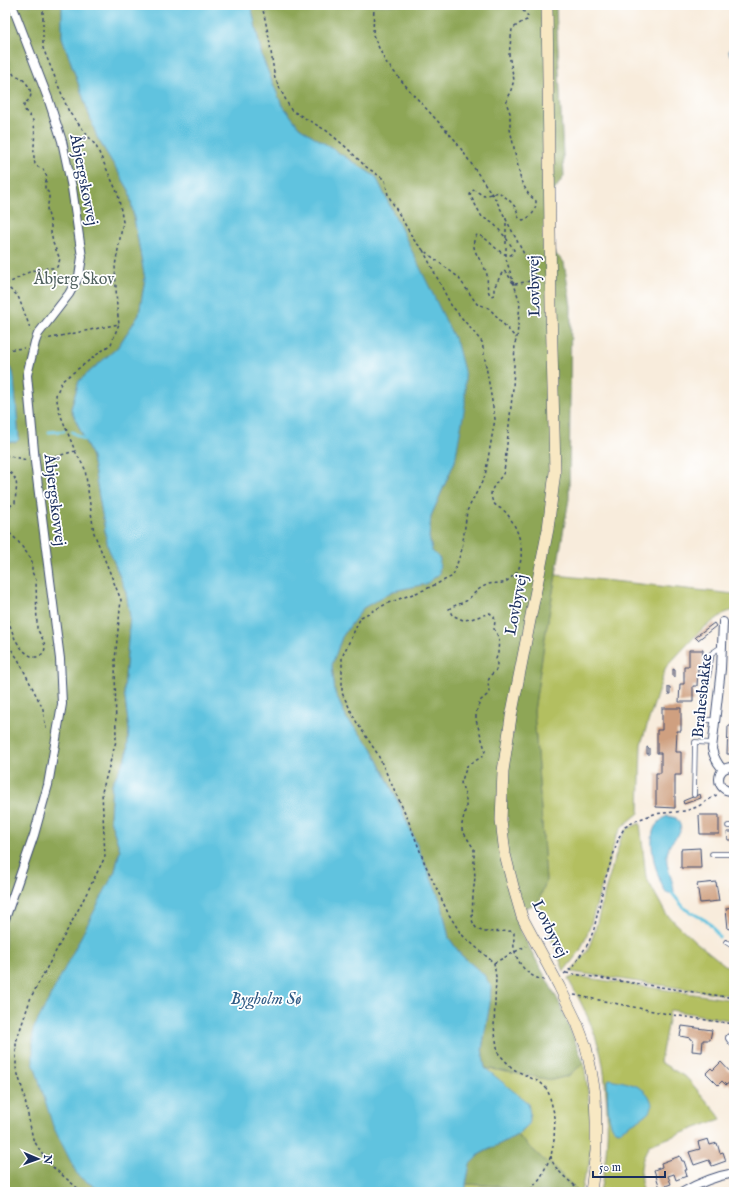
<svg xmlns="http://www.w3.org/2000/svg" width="739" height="1197" viewBox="0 0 739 1197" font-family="'IM FELL English',serif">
<rect width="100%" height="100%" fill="#fff"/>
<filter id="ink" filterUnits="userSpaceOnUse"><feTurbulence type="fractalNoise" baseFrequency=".025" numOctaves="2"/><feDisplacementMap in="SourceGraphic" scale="8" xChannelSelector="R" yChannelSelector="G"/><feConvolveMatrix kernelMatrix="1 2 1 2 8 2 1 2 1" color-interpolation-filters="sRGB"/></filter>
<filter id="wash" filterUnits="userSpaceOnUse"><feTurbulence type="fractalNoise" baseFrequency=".012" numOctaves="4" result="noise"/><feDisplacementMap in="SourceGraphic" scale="16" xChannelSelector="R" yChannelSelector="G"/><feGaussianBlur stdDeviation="0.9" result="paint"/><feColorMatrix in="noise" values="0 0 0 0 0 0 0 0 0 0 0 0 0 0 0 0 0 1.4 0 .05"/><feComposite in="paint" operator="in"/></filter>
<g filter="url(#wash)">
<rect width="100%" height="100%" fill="#f8ecdc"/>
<path fill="#b3bf60" stroke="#67775f" d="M556,575L734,594V610L725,613L702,629L666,667L641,744L639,813L622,827L616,837L590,927L580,951L564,971L538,903L546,881L534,711L545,637Z
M640,823L646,877L666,914L696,942L725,965L734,968V996L571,972L588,950L595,930L607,884L621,838L627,829Z
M575,976L734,1000V1021L670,1010L660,1062L687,1078L717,1113L721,1119L649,1145C639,1164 640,1172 642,1192H600C607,1159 609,1128 606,1094C605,1081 604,1068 601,1055C594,1028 582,1003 568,979Z
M584,1063C589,1097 594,1132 589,1165C588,1170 586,1173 584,1177C583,1182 582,1187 581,1192H579L550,1164L545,1161L517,1135L528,1125L485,1068L552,1080L568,1076Z
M466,1184L498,1186L523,1192H466Z"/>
<path fill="#8ea656" stroke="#546a5a" d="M5,5H62V37L97,137L129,190L145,279L139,315L117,348L79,381L71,409L92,457L108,547L126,592L130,616L124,691L129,730L127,755L112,784L110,819L120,850L115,871L78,1176L103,1192H5V442H16L19,439L13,371L10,367L5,365Z
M251,5H555L556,7L564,176L546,203L545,244L564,262L571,306L569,499L545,637L534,711L546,881L538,903L514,912L520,930L559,1002L584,1063L568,1076L552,1080L485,1068L482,1049L490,1003L484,975L461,955L449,938L441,902L401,808L372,748L347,719L335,693L332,664L342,637L363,608L393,591L426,584L432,551L429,537L431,516L455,461L376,177L299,127L281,103L262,57Z
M517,1135L545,1161L551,1164L579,1192H523L498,1186L466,1184L470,1164L480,1154Z"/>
<path fill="#61c3df" stroke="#3e799e" d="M62,5H251L262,57L281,103L299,127L376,177L457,344L465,375V405L455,461L431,516L429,537L432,551L440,559L439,574L426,584L393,591L363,608L342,637L332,665L335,693L347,719L372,748L401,808L441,902L449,938L461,955L484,975L491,986L490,1003L482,1049L485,1068L528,1103L530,1114L528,1125L517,1135L480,1154L470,1164L466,1184V1192H103L78,1176L53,1126L33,1061V1030L115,871L120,850L110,819L112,784L127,755L129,730L124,691L130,616L126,592L108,547L92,457L71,409L79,381L117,348L139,315L145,279L129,190L97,137L62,37Z
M734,36V56L730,55L729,52Z
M5,365C12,368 13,371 14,378L19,439L16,442H5Z
M667,816L676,818C689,835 671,836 668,850C663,866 674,878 674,893H666C657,878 649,849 653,832C655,824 661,820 667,816Z
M609,1079C623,1082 646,1084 651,1101C653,1105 652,1109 649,1112C645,1117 626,1127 619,1131L615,1130C606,1123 608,1093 607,1081Z"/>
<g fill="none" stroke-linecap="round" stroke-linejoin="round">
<path stroke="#61c3df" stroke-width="3" d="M49,432L64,431
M72,432L85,440
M672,893L685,909L705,920L712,926L719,937"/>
</g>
<g id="blocks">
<path fill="#cfa080" d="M714,623L716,626L698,640L695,637Z
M689,650H703L702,668H698L697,686H693V702H679L680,684H684V666H689Z
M673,669L675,670V677H673Z
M668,687H670V694H668Z
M662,708H681V731H677L676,752H681V775H675V808L656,807V773H661V753H657V730H662Z
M728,726H734V754H727Z
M647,747L649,748V754H647Z
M700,794L701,798L684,804L683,801Z
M699,815H719V834H700Z
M727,832H734V840H728Z
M700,848L701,868H681V849Z
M716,882L719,901L700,903L697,884Z
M734,888V896H732L731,889Z
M734,907V928L728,929L726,908Z
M682,1026L712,1030L710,1040H703L702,1052L692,1051L693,1040L690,1039V1038L680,1036Z
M721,1062L734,1076V1088L729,1083L726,1085L722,1081L718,1085L706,1073L711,1068L713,1070Z
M708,1139L710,1145L717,1143L720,1153L723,1152L726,1161L712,1166L709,1160L694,1165L689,1152L700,1149L698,1142Z
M680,1156L682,1161H684L687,1170H685L687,1176L676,1180L674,1174L668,1176L671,1184L660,1188L654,1170L662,1167L661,1163Z"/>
</g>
</g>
<g filter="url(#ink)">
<use href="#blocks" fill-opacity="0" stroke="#3c4b71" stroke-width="1"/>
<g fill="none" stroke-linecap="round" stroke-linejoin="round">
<g stroke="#3c4b71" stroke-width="5.5">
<path id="lane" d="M715,720H701L712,653L721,647
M694,795L695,742L712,743
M728,826H734
M712,854H734
M726,942L734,947"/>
</g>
<g stroke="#3c4b71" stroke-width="10">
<path id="street" d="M734,767C714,765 714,793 734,791
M723,770C717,763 714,758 712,749L721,669L723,622
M5,919L34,835L48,785L62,704L60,659L35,462L27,375L35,342L38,334L69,294L79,276L82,257L72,188L62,141L49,101L12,5
M730,1038L734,1043
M683,1192C699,1183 716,1176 734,1173"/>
</g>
<g stroke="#3c4b71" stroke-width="12">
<path id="secondary" d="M547,5L551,306L555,472L548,529L511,717L503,771L501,820L505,854L513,886L522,917L559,986L577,1023L586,1047L591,1070L595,1094L596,1121V1151L591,1192"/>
</g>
<path stroke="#3c4b71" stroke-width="1.5" stroke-dasharray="3 3" stroke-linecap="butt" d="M43,5V48L69,112L96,146L118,194L123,222L115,266L117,309L119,324L46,339
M262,5L269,38L275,79L291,110L327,131L347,148L365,166L385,180L388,195L414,240L423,250L458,277L477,304L489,308L516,338
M374,5L373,35L385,61L411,92L455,140L496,200L540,285
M723,5L734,7
M5,44L11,70L14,75C22,76 34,89 30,98C28,102 23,103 24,108C25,113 32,115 34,124C36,137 32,151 35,164L38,167L43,169L47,177L45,185V189L49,193V199L47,209L51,224V232L53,243L60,259L57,267C50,269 42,267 35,270C24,273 16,281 5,284
M506,217V259L520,303L517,338L515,343L513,388L504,472C500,480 491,486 491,495C493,509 502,506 508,515C518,529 524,546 520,564C519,567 519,570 517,572C513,576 507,582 502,583C497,584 492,582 487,585C484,586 480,588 477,591C473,594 470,598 466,601C460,604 454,605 449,609L452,615L463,620L471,619L490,613L494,617L495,621L494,629L499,638L498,653L496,659L497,664L496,670L491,675L488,681L489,692L487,695L480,701L476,713V720L484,746L485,751L483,756L467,766L461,783L466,797V807L462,824V830L474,849V865L475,877L473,895L472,920L474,925L477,929L484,932L512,931L514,933C514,939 513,947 515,952C519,966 530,978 544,980
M423,250L451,305L482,342L495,419L485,476L467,511L462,549L453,576L424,590L388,603L361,617L342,657V693L357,723L377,753L407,817L425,864L448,913L461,934L494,963L496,977L494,1027L498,1053L513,1069L541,1083L546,1088L549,1094L555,1117L554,1140L551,1156L541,1177L529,1192
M513,283C510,279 508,272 503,271L494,288V295L491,296C486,290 488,283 487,275C485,265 476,257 474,247C473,243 474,238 477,235C490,237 497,256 511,255L514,250L506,238L494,224L482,217L470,195L471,192L474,190L484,196L499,192C507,199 518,205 518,217L523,220C532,217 536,211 536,201L529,195L521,181L510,129V113L507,105V98L511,90L514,80L509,55L512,29L522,22L527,20L528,16L518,5
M515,284L530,281L535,277
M5,285L18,296L29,325L30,331
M5,350L24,348
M75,451L85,469L94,533L121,600L115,660L116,741L102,792L105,857L75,916L31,997L16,1042V1068L23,1091L33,1139L47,1162L82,1192
M5,455L27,460
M44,460L75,451L59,411L56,395L62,381L111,344L119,324
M5,469C21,480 16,485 15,503L5,509
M5,529L17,540L32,560V572L36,580L37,628C40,636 52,649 39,656C30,661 19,646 15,639C12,632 10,623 5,616
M5,640L18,659L43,709L44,718L46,728
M494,963L526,946
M566,973L734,998
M564,974L573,967L589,942L594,929L605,880L619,837L625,827L637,820L654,814L685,811L697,807L718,794
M574,995L673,1015L734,1024
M551,1156C552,1169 571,1182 580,1190"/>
<use href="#lane" stroke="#fff" stroke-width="4"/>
<use href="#street" stroke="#fff" stroke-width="8"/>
<use href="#secondary" stroke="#f8e8c3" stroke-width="11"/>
</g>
</g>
<g text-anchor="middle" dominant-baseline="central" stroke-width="3.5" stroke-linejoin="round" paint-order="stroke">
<g font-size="16" fill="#1b2f5e" stroke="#fff">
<text transform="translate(83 180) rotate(79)">Åbjergskovvej</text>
<text transform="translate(535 286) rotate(-91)">Lovbyvej</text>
<text transform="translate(54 500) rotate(83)">Åbjergskovvej</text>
<text transform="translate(517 605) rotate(-79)">Lovbyvej</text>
<text transform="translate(703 696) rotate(-84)">Brahesbakke</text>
<text transform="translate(549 929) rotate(64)">Lovbyvej</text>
</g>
<g font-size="16" fill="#50615f" stroke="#fff">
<text x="74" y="280">Åbjerg Skov</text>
</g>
<g font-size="17" font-style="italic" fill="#305b85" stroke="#fff">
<text x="266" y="999">Bygholm Sø</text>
</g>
</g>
<rect width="739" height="1197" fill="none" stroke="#fff" stroke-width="20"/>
<g transform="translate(38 1159) rotate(92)" stroke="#ffffff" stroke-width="3" paint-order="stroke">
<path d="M0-3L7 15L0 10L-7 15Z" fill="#1b2f5e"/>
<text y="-6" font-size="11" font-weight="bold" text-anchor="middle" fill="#1b2f5e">N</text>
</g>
<path d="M593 1171v6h72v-6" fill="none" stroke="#1b2f5e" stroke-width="2"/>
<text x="599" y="1171" font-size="12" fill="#1b2f5e" stroke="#ffffff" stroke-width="3" paint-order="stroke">50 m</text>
</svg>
